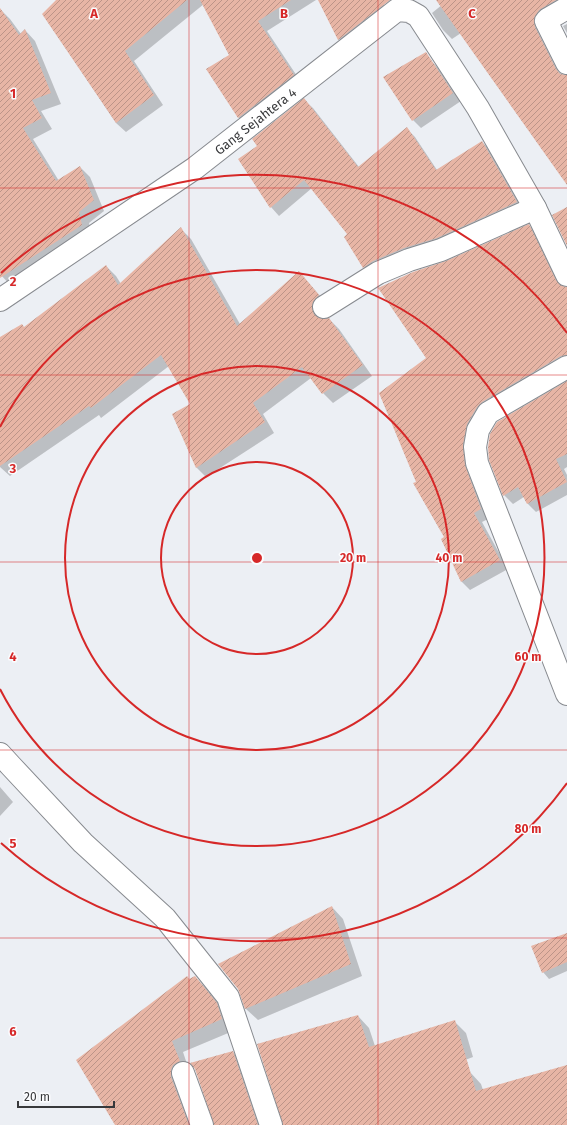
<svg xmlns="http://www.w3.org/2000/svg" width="567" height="1125" viewBox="0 0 567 1125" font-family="'Fira Sans',sans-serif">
<defs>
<pattern id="building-hatch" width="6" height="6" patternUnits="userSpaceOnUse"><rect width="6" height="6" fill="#e7b5a5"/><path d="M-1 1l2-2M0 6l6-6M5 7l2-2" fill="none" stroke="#bc9488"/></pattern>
</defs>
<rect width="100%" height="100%" fill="#eceff4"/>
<path fill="#0003" d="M58,0H316L267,31L303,85L249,127L239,118L208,69L231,55L204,4L134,61L163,105L126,132L116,123L43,14Z
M319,0H380L392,15L349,49L339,39Z
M448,0H567L543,36L563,75L567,76V183L461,33L452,39L443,30L432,13Z
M0,9L10,19L21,34L25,30L35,41L61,104L41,111L52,129L33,139L59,181L80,167L90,177L104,211L89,223L92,236L12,287L0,274Z
M567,24V33L563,26Z
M425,54L439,69L461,101L421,128L413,120Z
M304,100L313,108L359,167L407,129L415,137L437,170L482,142L490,150L525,211L372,275L364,267L349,234L312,188L279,216L271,207L239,160L258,146Z
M529,226L538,234L563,287L567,288V366L476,433L490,518L482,522L508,569L470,590L462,582L442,540L446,538L417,482L427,358L379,288L414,273L446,262Z
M181,229L191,239L240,324L299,272L329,306L323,312L322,320L329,319L339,329L372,376L333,403L323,393L311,378L263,414L274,433L206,477L196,467L192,404L169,366L101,418L99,415L10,476L0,467V338L25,328L106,266L116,276L121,284Z
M567,383V467L564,469L567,475V495L536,512L528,504L524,497L513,504L504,495L490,460Z
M0,787L13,802L0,816Z
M332,907L343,919L362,976L258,1020L246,1009L239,989Z
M567,934V971L549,979L543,972L532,946Z
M187,977L190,980L195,977L206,988L228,1016L233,1031L183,1052L190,1073L195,1125H116Z
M358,1016L369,1028L375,1046L455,1022L466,1033L473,1057L465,1060L470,1072L481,1084L483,1090L567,1066V1125H284Z
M233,1052L244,1063L265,1125H215Z"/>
<path fill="url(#building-hatch)" d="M56,0H187L125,51L154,95L116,123L42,14Z
M200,0H291L258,21L294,75L238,118L206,69L229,55Z
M318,0H390L338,40Z
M436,0H556L539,10L534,19L535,27L556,69L560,74L567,75V185Z
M0,8L19,35L25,29L51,93L32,100L42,118L23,128L56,181L80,166L94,200L79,212L82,225L0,278Z
M426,52L453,93L412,121L383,77Z
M304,98L358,167L407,127L436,170L482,141L517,202L437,238L404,248L373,261L363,268L344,237L347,234L304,180L270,208L238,159L257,146L252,139Z
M567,207V246L552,215Z
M529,224L556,280L560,285L567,287V355L561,356L482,402L477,407L467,424L463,445L465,465L481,509L474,513L500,560L461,582L441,539L444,537L413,483L416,482L379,393L426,358L378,288L413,272L446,261Z
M181,227L237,326L299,271L319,295L313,302L312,308L314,314L319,318L324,319L329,318L363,365L322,394L302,367L253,403L265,422L196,468L172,414L190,404L161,355L91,408L89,406L0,466V337L22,324L24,327L106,265L118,285Z
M567,381V454L556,459L567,482L527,504L518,487L503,496L489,460L488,447L490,434L497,422Z
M332,906L351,964L245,1009L238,989L218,964Z
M567,933V962L542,973L531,946Z
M187,976L189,979L195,976L217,1003L222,1019L172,1041L180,1061L173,1065L171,1070V1077L189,1125H115L76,1060Z
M358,1015L369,1047L455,1020L476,1091L567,1065V1125H283L257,1044Z
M233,1051L258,1125H214L195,1069L190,1063Z"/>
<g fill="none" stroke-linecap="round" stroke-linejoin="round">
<g stroke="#878a8f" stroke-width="24">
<g id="street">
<path d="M567,8L548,19L546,21L567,63"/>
<path id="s1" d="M0,300L195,168L397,10L409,11L418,16L478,108L535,208L567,275"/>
<path d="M324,307L378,273L409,260L441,250L535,208"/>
<path d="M567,367L488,413L478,430L475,447L477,463L567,694"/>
<path d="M0,754L11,766L83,843L165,918L228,997L271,1125"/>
<path d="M183,1073L202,1125"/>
</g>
</g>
<use href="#street" stroke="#fff" stroke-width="22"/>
</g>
<path fill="none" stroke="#d62828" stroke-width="1" stroke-opacity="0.55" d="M189,0V1125M378,0V1125M0,188H567M0,375H567M0,562H567M0,750H567M0,938H567"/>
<g fill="none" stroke="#d62828" stroke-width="2">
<circle cx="257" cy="558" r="96"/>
<circle cx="257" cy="558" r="192"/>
<path d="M0 427A288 288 0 1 1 0 689"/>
<path d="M567 783A383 383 0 0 1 1 843M1 273A383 383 0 0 1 567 333"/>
</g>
<g text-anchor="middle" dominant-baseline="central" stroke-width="3" stroke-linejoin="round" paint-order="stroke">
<g font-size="13" fill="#38393b" stroke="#fbfcfe">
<text stroke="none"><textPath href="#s1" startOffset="312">Gang Sejahtera 4</textPath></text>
</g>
</g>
<g font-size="13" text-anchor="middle" font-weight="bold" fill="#d62828" stroke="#fbfcfe" stroke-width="3" stroke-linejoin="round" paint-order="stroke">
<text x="94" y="18">A</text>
<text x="284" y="18">B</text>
<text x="472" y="18">C</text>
<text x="13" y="98">1</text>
<text x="13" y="286">2</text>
<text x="13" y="473">3</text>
<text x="13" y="661">4</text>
<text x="13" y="848">5</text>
<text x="13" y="1036">6</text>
</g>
<circle cx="257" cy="558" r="6" fill="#d62828" stroke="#fbfcfe" stroke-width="2"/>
<g font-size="12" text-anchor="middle" font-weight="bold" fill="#d62828" stroke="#fbfcfe" stroke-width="3" stroke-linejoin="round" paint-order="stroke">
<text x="353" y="562">20 m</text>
<text x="449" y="562">40 m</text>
<text x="528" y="661">60 m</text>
<text x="528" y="833">80 m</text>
</g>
<path d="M18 1101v6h96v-6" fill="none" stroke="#38393b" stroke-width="2"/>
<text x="24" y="1101" font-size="12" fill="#38393b" stroke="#fbfcfe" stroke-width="3" paint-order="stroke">20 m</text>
</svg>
